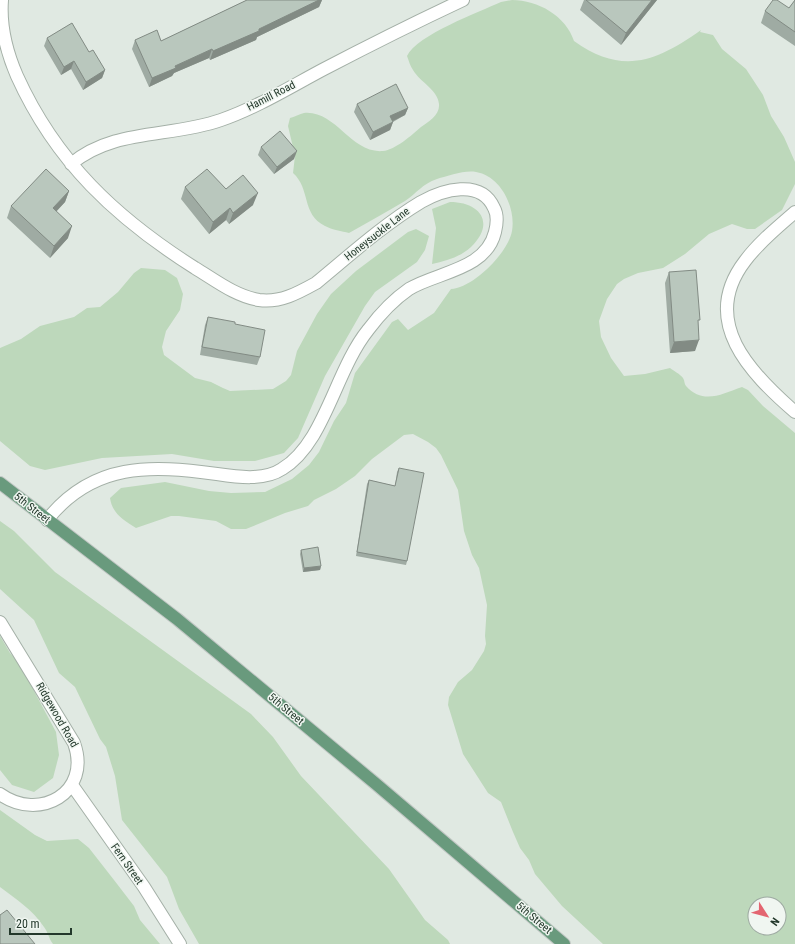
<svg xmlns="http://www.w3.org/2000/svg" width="795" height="944" viewBox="0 0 795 944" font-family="'Roboto Condensed',sans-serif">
<rect width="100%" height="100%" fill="#e0e9e2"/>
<path fill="#bdd8bb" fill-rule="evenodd" d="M512,0C538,0 566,16 574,41C623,76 657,61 701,30L700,32L713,35L722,49L746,69L763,95L771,116L784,137L795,162V184L782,210L755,229H747L732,224L709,234L685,254L663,268L638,273L624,279L617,284L607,299L599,321L601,337L611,358L624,376L645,374L670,368C674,371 680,374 683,378C685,381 684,384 686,386C703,405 722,394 742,387L748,390L763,406L795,433V944H603L562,906L535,874L529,860L520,848L513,832L501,802L488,793L463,754L448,705L449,697L458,682L472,670L484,651L486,644L485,636L487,605L479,568L472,555L464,531L458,490L441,455L436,448L428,442L413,434L404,435L372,459L355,476L336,489L314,500L308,506L285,513L246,529H231L216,521L179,516H171L136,528C123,520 112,513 110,498L121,488L165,482L209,491L231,493L265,492L292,479L309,465L319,452L334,421L346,403L355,373L392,322L398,319L408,330L434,313L451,289C473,288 508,253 512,231C516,208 501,176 476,172C464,170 448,176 437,179C422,184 417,193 405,201C387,212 368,222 349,233C342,231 332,230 325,226C301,214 311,189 293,173L295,156L288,126L290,118C294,117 300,114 304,113C336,110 351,154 383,151C395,150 412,135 421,127C429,121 440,115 439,104C438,90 420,82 413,70C410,66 409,61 407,56C417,35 479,12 501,2ZM755,904H779V928H755Z
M450,202C480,202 496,223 471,247C460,257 446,261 432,264L436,228L432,209Z
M416,229L429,236L425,250L417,262L375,292L365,306L325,376L298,438L284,453L255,461H214L172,454L102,458L45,470L30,466L0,441V348L21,339L40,326L74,317L87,308L100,307L118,292L134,273L141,268L165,270L177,278L183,294L180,310L166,331L162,347L164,355L195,378L211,382L223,388L230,391L273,389L286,381L291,375L297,351L317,314L331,294L356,271L408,232Z
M0,521L14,531L55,572L251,714L273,737L301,776L389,869L425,920L448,940L450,944H199L179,909L167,877L122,820L115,776L106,747L100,739L75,687L59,673L34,620L0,589Z
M0,636L10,653L26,670L34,691L56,732L59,755L53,778L34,792L12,785L0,770Z
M0,810L35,835L47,841L78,839L89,848L114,880L134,906L140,920L160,944H53C49,939 48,932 44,927C33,910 16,899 0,887Z"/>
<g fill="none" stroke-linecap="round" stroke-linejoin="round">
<g stroke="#a4b0a7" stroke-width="14">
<path id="minor" d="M2,0C0,26 7,53 17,76C56,162 116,218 195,268C215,280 235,296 259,300C280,303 298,293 316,283C350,255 383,225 421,202C442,190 481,178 494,208C498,215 497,224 495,232C486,270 437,272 409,289C393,300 380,314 368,330C335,371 325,443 282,469C264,481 237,477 217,474C151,465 93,462 47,520
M71,164C114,128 170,138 221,120C256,108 290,87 324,69C370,45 416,22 463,0
M795,212C778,227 759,242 745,261C699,321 750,373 795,412
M0,622L74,743C92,793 39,822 0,794
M72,785L144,887L180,944"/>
</g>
<g stroke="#c1c7c4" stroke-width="14">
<path id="primary" d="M0,483L177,619L376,784L564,944"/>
</g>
<use href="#minor" stroke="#fff" stroke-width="12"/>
<use href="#primary" stroke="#699a7d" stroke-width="12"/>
</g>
<path fill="#9faba3" d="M247,0H322L319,7L257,37L256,40L210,60L209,58L174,73L172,76L149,87L132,49L135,40L161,41Z
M584,0H657L621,45L580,10Z
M795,0V46L761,23L765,11L789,8Z
M47,38L89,52L105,70L102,78L83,90L71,69L61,75L44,46Z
M357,104L408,108L405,115L393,122L390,130L370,140L354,112Z
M261,147L294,159L274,174L258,155Z
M185,187L226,189L253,205L229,224L226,220L209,234L181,199Z
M69,191L65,202L56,212L68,238L50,258L7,218L11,206Z
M669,272L698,325L695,351L670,353L665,283Z
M208,317L260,357L257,365L200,355L205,325Z
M399,468L407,561L406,565L356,556L367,484L369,480L395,486L397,472Z
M301,550L321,566L320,570L303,572L300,554Z"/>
<path fill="#828b84" d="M318,0H322L319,7L257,37L256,40L210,60L213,51L259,29Z
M652,0H657L621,45L626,33Z
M212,49L209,58L174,73L172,76L149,87L152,78L175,66Z
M74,61L71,69L61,75L64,67Z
M105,70L102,78L83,90L86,82Z
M408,108L405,115L387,124L390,116Z
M393,122L390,130L370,140L373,132Z
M297,151L294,159L274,174L277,167Z
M69,191L65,202L48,220L53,208Z
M258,193L253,205L229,224L233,213Z
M230,208L226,220L209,234L213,222Z
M72,226L68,238L50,258L54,246Z
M699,340L695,351L670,353L674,342Z
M321,566L320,570L303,572L304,568Z"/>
<path fill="#b9c7bd" stroke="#828b84" d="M247,0H319L259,29V31L213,51L212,49L175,66L176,68L152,78L135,40L157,30L161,41Z
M586,0H652L626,33Z
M773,0H777L789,8L795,0V32L765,11Z
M72,23L89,52L93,50L105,70L86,82L74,61L64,67L47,38Z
M396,84L408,108L390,116L393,122L373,132L357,104Z
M280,131L297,151L277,167L261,147Z
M46,169L69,191L53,208L72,226L54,246L11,206Z
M207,169L226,189L243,175L258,193L233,213L230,208L213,222L185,187Z
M696,270L700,320H698L699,340L674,342L669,272Z
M208,317L235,322V324L265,330L260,357L202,347Z
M399,468L424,473L407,561L357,552L369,480L395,486Z
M318,547L321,566L304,568L301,550Z
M7,910L35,944H0V915Z"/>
<g text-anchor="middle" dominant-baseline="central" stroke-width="3" stroke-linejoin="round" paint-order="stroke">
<g font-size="11" fill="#23382b" stroke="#f0f6f1">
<text transform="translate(271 96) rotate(-27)">Hamill Road</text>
<text transform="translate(377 234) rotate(-38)">Honeysuckle Lane</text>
<text transform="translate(32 508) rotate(38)">5th Street</text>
<text transform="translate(286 709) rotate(40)">5th Street</text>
<text transform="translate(57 715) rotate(60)">Ridgewood Road</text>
<text transform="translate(127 864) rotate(55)">Fern Street</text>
<text transform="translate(534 918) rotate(40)">5th Street</text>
</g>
</g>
<g transform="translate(767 916) rotate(126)"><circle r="19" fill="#f0f6f1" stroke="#9eaaa2"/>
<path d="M0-3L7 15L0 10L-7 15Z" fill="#e36570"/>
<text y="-6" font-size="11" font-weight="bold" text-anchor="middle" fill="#23382b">N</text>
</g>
<path d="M10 928v6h61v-6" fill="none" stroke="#23382b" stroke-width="2"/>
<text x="16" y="928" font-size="12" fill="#23382b" stroke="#f0f6f1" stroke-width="3" paint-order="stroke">20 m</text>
</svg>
